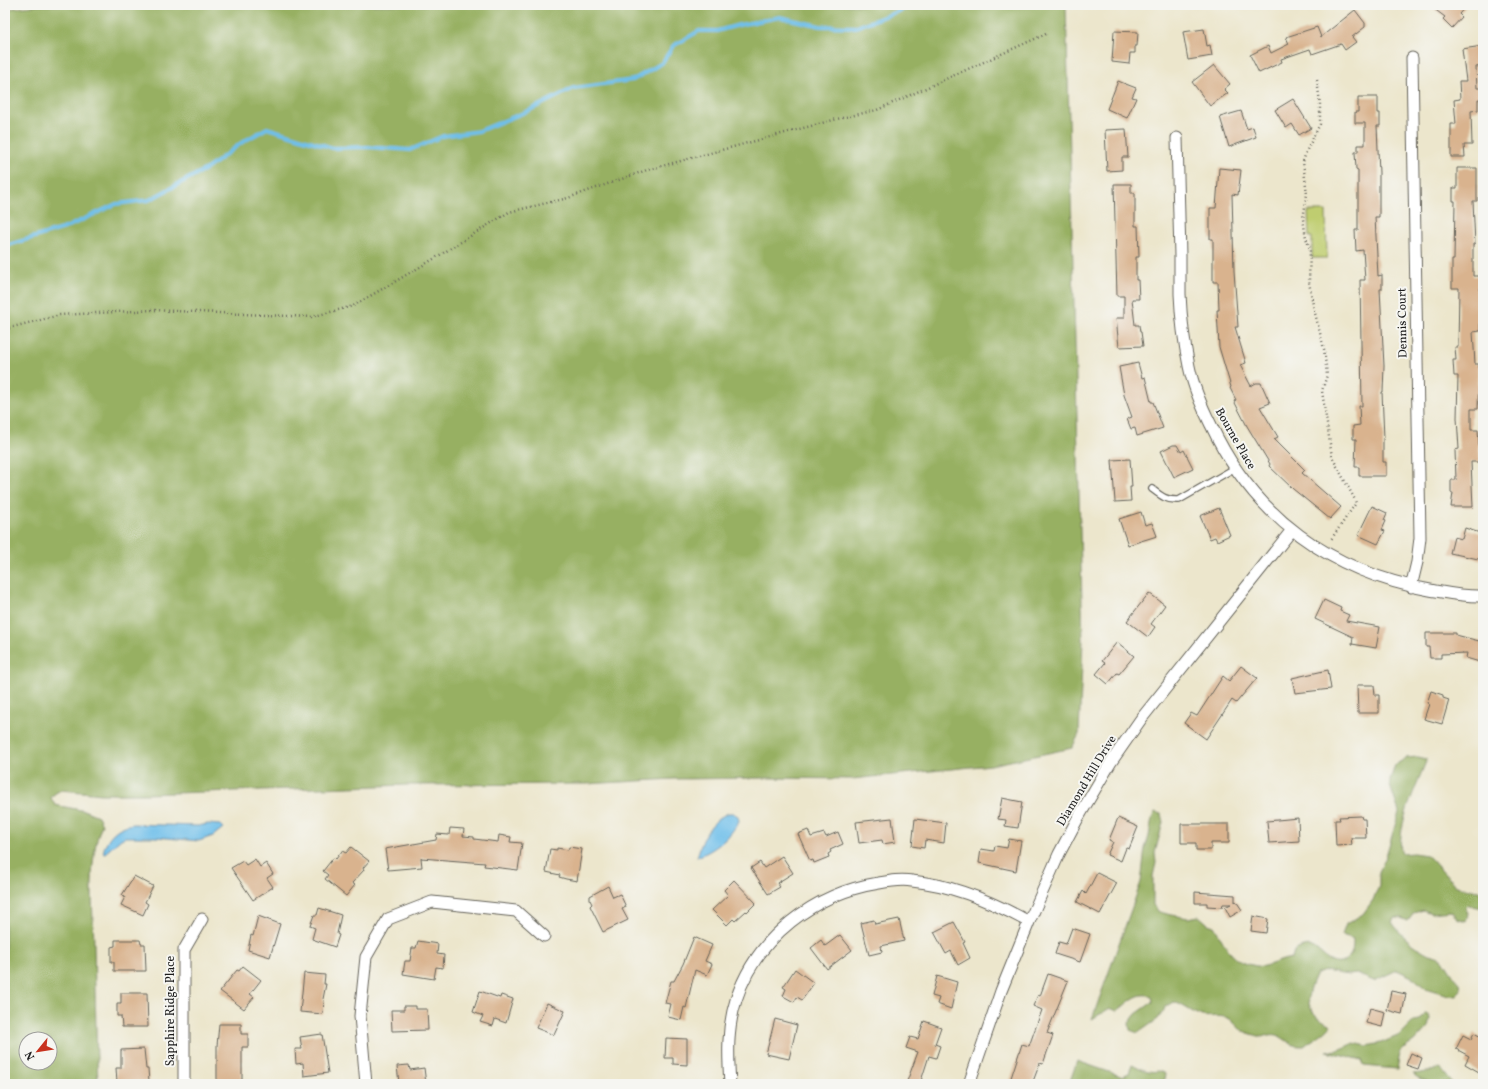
<svg xmlns="http://www.w3.org/2000/svg" width="1488" height="1089" viewBox="0 0 1488 1089" font-family="Vollkorn,serif">
<rect width="100%" height="100%" fill="#f6f6f2"/>
<filter id="ink" filterUnits="userSpaceOnUse"><feTurbulence type="fractalNoise" baseFrequency=".025" numOctaves="2"/><feDisplacementMap in="SourceGraphic" scale="8" xChannelSelector="R" yChannelSelector="G"/><feConvolveMatrix kernelMatrix="1 2 1 2 8 2 1 2 1" color-interpolation-filters="sRGB"/></filter>
<filter id="wash" filterUnits="userSpaceOnUse"><feTurbulence type="fractalNoise" baseFrequency=".012" numOctaves="4" result="noise"/><feDisplacementMap in="SourceGraphic" scale="16" xChannelSelector="R" yChannelSelector="G"/><feGaussianBlur stdDeviation="0.9" result="paint"/><feColorMatrix in="noise" values="0 0 0 0 0 0 0 0 0 0 0 0 0 0 0 0 0 1.4 0 .05"/><feComposite in="paint" operator="in"/></filter>
<g filter="url(#wash)">
<rect width="100%" height="100%" fill="#ece6cc"/>
<path fill="#bfcd6f" stroke="#6e7446" d="M1308,211H1326L1327,258H1312V237H1309Z"/>
<path fill="#97b062" stroke="#5a663f" fill-rule="evenodd" d="M41,5H1066L1083,640L1079,734L1072,748L991,765L852,779L771,778L673,779L587,784L407,785L146,794H102L61,790L54,794L51,798L55,805L86,811L98,816L102,824C87,862 93,904 94,944C95,991 96,1037 98,1084H5V9ZM26,1039H50V1063H26Z
M1418,757L1427,759C1417,785 1397,824 1401,852L1403,854L1413,853L1427,855L1455,885L1459,887L1483,892V908L1467,905L1466,908L1468,914L1466,921L1457,918L1451,911L1431,913L1423,910L1414,913L1408,921L1401,918H1394L1392,922C1401,936 1414,946 1429,954C1433,955 1438,956 1441,958C1449,965 1452,976 1460,983L1461,991L1456,996L1448,995L1425,988L1414,978L1397,970L1374,981L1357,974L1348,975L1325,971L1316,974C1303,999 1306,1013 1331,1025C1324,1034 1313,1039 1304,1046C1301,1046 1297,1046 1294,1045C1282,1040 1279,1030 1262,1037C1255,1035 1247,1033 1241,1030C1237,1027 1235,1021 1230,1019C1220,1014 1211,1018 1202,1016C1192,1013 1184,1005 1174,1002L1166,1007L1158,1019L1138,1033L1130,1030L1129,1023L1136,1014L1153,1002L1152,996C1136,991 1129,1003 1117,1011L1110,1008L1092,1019L1141,882L1145,848L1149,836L1152,818L1155,812L1161,814L1163,822L1155,853L1156,863L1153,876V905L1159,912L1172,915L1188,918L1199,916L1208,924L1214,926C1224,942 1231,963 1252,965C1256,966 1261,967 1264,966C1274,964 1282,959 1292,958L1294,951C1300,948 1306,945 1312,947C1323,952 1333,972 1347,959C1353,954 1353,946 1353,939L1342,935L1346,924L1363,914L1373,900L1379,885V872L1385,859L1399,812L1390,786V780L1395,765L1406,758Z
M1426,1013L1430,1018L1428,1027L1414,1042L1406,1047L1400,1053L1397,1069L1364,1066L1362,1060L1327,1051L1338,1050L1354,1043L1367,1046L1381,1043L1400,1035L1413,1022L1420,1021Z
M1077,1061L1121,1076L1129,1073L1132,1064C1142,1069 1148,1073 1159,1071L1165,1074L1164,1081L1166,1084H1069Z
M1441,1069L1452,1083L1455,1084C1443,1084 1422,1083 1413,1074C1422,1074 1431,1070 1441,1069Z"/>
<path fill="#6fbfea" stroke="#466e83" d="M728,813H733L738,816L739,821C729,839 715,850 697,857C703,838 709,822 728,813Z
M133,824L198,826L208,824L220,825L223,828L213,836L199,841L156,837H125L121,839L105,853H103C106,837 117,826 133,824Z"/>
<g fill="none" stroke-linecap="round" stroke-linejoin="round">
<path stroke="#6fbfea" stroke-width="4" d="M5,246L65,228L116,204L149,200L208,168L241,143L267,128L333,148L368,147L410,150L443,136L479,131L530,110L574,88L633,80L662,63L673,46L699,31H717L739,25L780,17L820,26L856,27L915,5"/>
</g>
<g id="blocks">
<path fill="#d9b38e" d="M1429,5H1467L1459,14L1462,17L1452,28L1443,19L1445,17Z
M1355,10L1365,23V27L1352,37L1356,42L1345,50L1341,44L1312,54L1310,49L1281,59L1282,62L1259,73L1250,55L1268,46L1271,53L1289,44L1286,37L1317,27L1321,37Z
M1204,29L1207,46L1210,45L1212,56L1188,60L1183,32Z
M1114,31L1138,32L1137,46H1135V53H1130L1129,64L1112,62Z
M1483,46V66L1476,67L1477,88H1483V100L1478,99V110L1471,111L1472,145H1464L1465,157H1451V124H1456L1454,100L1460,99L1459,81H1466L1462,49Z
M1214,65L1230,84L1224,89L1228,93L1210,106L1192,82Z
M1118,81L1136,88L1132,97L1136,98L1127,118L1107,109Z
M1358,97H1378V113H1380V126H1377L1379,173V217H1375L1378,276L1382,275V289H1380L1384,366L1383,392H1382L1384,438H1383V462H1386V476H1359V467H1355L1356,439H1353V426L1360,425L1359,406H1362L1360,280H1365L1363,250L1356,251L1355,230H1358V170L1356,169L1355,152H1358V145H1365V123H1355V112H1358Z
M1293,99L1311,128L1299,135L1292,124L1286,128L1275,110Z
M1241,111L1247,129L1253,127L1256,137L1229,147L1220,117Z
M1126,129L1128,157H1122V170L1107,171L1105,130Z
M1219,168L1241,170L1238,195L1232,194L1234,271L1238,327H1235L1246,363L1240,365L1251,386L1256,383H1261L1270,403L1260,407L1278,437L1274,439L1305,470L1302,473L1341,507L1330,519L1293,489L1269,466L1270,464L1247,426L1234,401L1236,400L1230,388L1231,387L1219,347L1217,310H1219L1218,282H1213V239H1210V208H1216Z
M1457,168H1477V201H1473L1475,244H1473V276H1483V288H1480V331L1473,332L1475,364H1479L1478,409H1471V430H1478L1480,462H1471L1473,507H1451L1453,493H1451V480H1456L1455,450L1459,449L1457,418L1458,376H1454L1453,360H1456L1455,347H1458L1459,288H1452V260H1454L1455,201H1453V188H1457Z
M1114,184H1131V193H1135V226H1138L1139,257H1136V280H1138L1139,299H1132L1135,325H1139L1140,332H1141L1143,346L1119,347L1116,318H1124V296H1117Z
M1138,363L1142,378L1145,377L1151,402H1153L1163,428L1137,436L1135,428L1131,429L1127,419L1132,417L1124,395L1119,367Z
M1173,445H1177L1181,452L1184,450L1193,468L1174,477L1161,451Z
M1130,459L1132,487H1130L1131,501L1115,502L1112,460Z
M1372,506L1387,513L1384,520L1386,521L1382,530L1385,531L1378,544L1358,535Z
M1219,508L1230,535L1217,541L1215,537L1210,539L1200,516Z
M1141,512L1145,525L1152,523L1157,536L1128,545L1119,519Z
M1465,528L1483,534V560L1450,553L1454,537L1462,539Z
M1149,593L1165,605L1151,624L1155,627L1148,637L1127,621Z
M1324,600L1341,608L1340,611L1349,615L1346,621L1380,627L1376,648L1352,644L1353,637L1315,619Z
M1426,633H1456V635L1483,642V663L1466,658L1467,653L1441,654V658H1430L1429,647H1426Z
M1117,642L1134,656L1119,674L1117,673L1108,684L1096,674L1105,663L1102,661Z
M1241,666L1257,678L1236,703L1232,700L1206,739L1184,723L1191,713L1197,716L1223,676L1229,681Z
M1328,670L1331,689L1295,693L1292,678Z
M1357,685H1374L1375,695H1379V713H1358Z
M1431,691L1443,695V698L1449,700L1442,724L1424,719L1429,704L1427,703Z
M1002,798L1022,802L1018,828L1005,826L1006,820L998,819Z
M1361,816L1362,819H1365L1366,838H1351L1352,845L1336,846L1335,820H1340L1339,817Z
M892,818L895,842L883,844L882,840L859,843L856,822Z
M1118,818L1138,827L1129,849L1126,848L1121,861L1107,855L1113,842L1109,840Z
M1298,818L1299,841L1269,843L1267,821Z
M915,819L946,823L944,843L925,840L924,848L912,846Z
M1181,824H1229V843H1211V850H1196V843H1181Z
M450,828L464,829L463,836L474,837V839L498,842L499,835L511,837L510,842L522,843L518,870L484,866L485,863L421,858L422,867L388,870L385,849L436,840L437,834L449,835Z
M808,830L811,837L824,833L826,837L838,832L843,844L830,850L831,852L828,854L829,857L814,863L813,860L810,861L798,834Z
M1009,839L1021,841L1016,871L979,863L981,849L994,851L995,846L1007,848Z
M351,847L369,861L363,868L364,870L352,883L355,885L346,896L325,879L328,875L323,871L334,857L336,859L342,851L346,853Z
M569,847L582,849L577,881L566,879L559,877L560,875L546,872L550,849L557,850V848L568,850Z
M782,856L793,873L777,883L780,887L768,894L751,868L760,862L764,868Z
M255,859L260,867L266,863L273,874L267,878L273,887L253,900L231,868L243,861L246,865Z
M1097,873L1117,883L1100,914L1077,902L1083,891L1086,894Z
M134,876L153,886L145,902L148,904L143,915L121,905L125,897L122,895Z
M734,880L756,903L747,912L746,911L735,921L733,919L727,925L712,910L728,895L724,890Z
M608,886L613,897L620,894L626,907L622,909L628,920L603,932L590,906L592,904L590,900V896Z
M1195,892L1235,895V902L1236,901L1242,910L1230,917L1225,907L1231,904H1223L1222,907L1207,906V903H1195Z
M319,908L341,915L337,934L339,935L335,947L312,939L315,928L310,926L314,915H317Z
M258,916L280,924L270,957L248,950L251,935L253,936Z
M1253,916L1268,919L1266,933L1251,931Z
M899,919L904,941L881,946L882,952L869,955L861,923L874,920L875,924Z
M954,922L965,942L963,943L970,958L958,965L951,951L946,954L934,932Z
M1072,928L1090,934L1080,962L1055,954L1059,942L1066,944Z
M840,935L852,950L827,969L811,948L821,940L825,946Z
M694,937L712,945L705,961L712,964L707,975L695,970L686,1008L684,1007L681,1020L668,1017L671,1004L665,1003L671,981H674L683,964Z
M115,940H140L141,944H145L146,971H114V962H111V947L115,946Z
M418,941L438,944L437,954L444,955L443,968L436,967L434,979L403,974L405,961H410L412,948H416Z
M243,966L261,980L250,994L254,997L244,1009L220,991L237,970L239,971Z
M795,969L814,983L802,1000L797,997L794,1002L783,996L786,989L783,987Z
M304,973L325,975L324,984H326L323,999L324,1000L323,1014L300,1012Z
M1048,974L1068,981L1047,1033L1053,1035L1043,1064L1040,1063L1032,1084H1009L1022,1044L1029,1046L1042,1010L1033,1006L1038,995L1040,996Z
M937,976L957,982L951,1009L937,1004L939,998L932,996Z
M480,991L500,998L501,995L513,999L506,1023L495,1019L493,1026L480,1022L483,1016L473,1012Z
M1391,991L1406,994L1402,1014L1387,1010Z
M121,993H147L148,1027H122L121,1016H117V1003H121Z
M547,1003L565,1011L554,1035L536,1028Z
M404,1006H416V1009H427L428,1030L392,1031L391,1010H404Z
M1370,1008L1385,1012L1382,1027L1366,1023Z
M775,1019L797,1025L789,1059L766,1054Z
M924,1021L941,1027L935,1044L940,1046L936,1058L929,1056L920,1084H906L918,1052L906,1048L910,1037L918,1039Z
M219,1024H241V1034H248V1047H242V1084H217V1046Z
M1474,1033L1483,1038V1064L1479,1072L1465,1064L1469,1056L1456,1049L1463,1035L1471,1039Z
M322,1034L328,1073L304,1076L303,1063L296,1064L295,1049H302L300,1037Z
M666,1038L687,1039V1065L673,1064V1058H665Z
M144,1049L146,1069H148L149,1081L117,1082L116,1068H121V1050Z
M1411,1053L1422,1058L1418,1069L1406,1065Z
M409,1065L410,1070L424,1068L426,1084L399,1083L397,1066Z"/>
</g>
</g>
<g filter="url(#ink)">
<use href="#blocks" fill-opacity="0" stroke="#65635a" stroke-width="1"/>
<g fill="none" stroke-linecap="round" stroke-linejoin="round">
<g stroke="#65635a" stroke-width="8">
<path id="lane" d="M1152,489C1161,496 1167,501 1179,500L1235,468"/>
</g>
<g stroke="#65635a" stroke-width="13">
<path id="street" d="M1177,138C1178,177 1179,216 1180,256C1180,268 1180,281 1180,294C1181,318 1184,342 1189,366C1193,386 1202,407 1211,425C1254,517 1331,572 1430,590C1447,593 1466,597 1483,596
M1411,587L1417,562L1420,538L1412,58
M184,1084V950L202,919
M366,1084L360,1016L366,957L388,919L432,902L516,911L544,936
M730,1084C728,1055 727,1028 736,1000C756,937 815,893 879,883C890,881 901,879 912,881C953,885 993,902 1029,922
M969,1084L1001,991L1029,922L1059,854L1078,818L1111,762L1141,719L1292,530"/>
</g>
<path stroke="#65635a" stroke-width="2.5" stroke-dasharray="1 3" stroke-linecap="butt" d="M1317,80L1320,103V124L1306,152L1303,162L1307,194L1303,219L1306,238L1310,249L1309,282L1313,305L1324,349L1327,375L1322,391L1332,457L1354,498L1356,503L1330,541
M5,329L60,315L153,310L311,317L353,306L432,260L509,212L568,198L647,170L837,119L877,110L1048,33"/>
<use href="#lane" stroke="#fff" stroke-width="5.5"/>
<use href="#street" stroke="#fff" stroke-width="11"/>
</g>
</g>
<g text-anchor="middle" dominant-baseline="central" stroke-width="4" stroke-linejoin="round" paint-order="stroke">
<g font-size="12" fill="#1c1c1c" stroke="#f6f6f2">
<text transform="translate(1403 323) rotate(-91)">Dennis Court</text>
<text transform="translate(1235 439) rotate(60)">Bourne Place</text>
<text transform="translate(1087 781) rotate(-59)">Diamond Hill Drive</text>
<text transform="translate(171 1011) rotate(-90)">Sapphire Ridge Place</text>
</g>
</g>
<rect width="1488" height="1089" fill="none" stroke="#f6f6f2" stroke-width="20"/>
<g transform="translate(38 1051) rotate(240)"><circle r="19" fill="#f6f6f2" stroke="#9f9f9c"/>
<path d="M0-3L7 15L0 10L-7 15Z" fill="#c8321e"/>
<text y="-6" font-size="11" font-weight="bold" text-anchor="middle" fill="#1c1c1c">N</text>
</g>
</svg>
